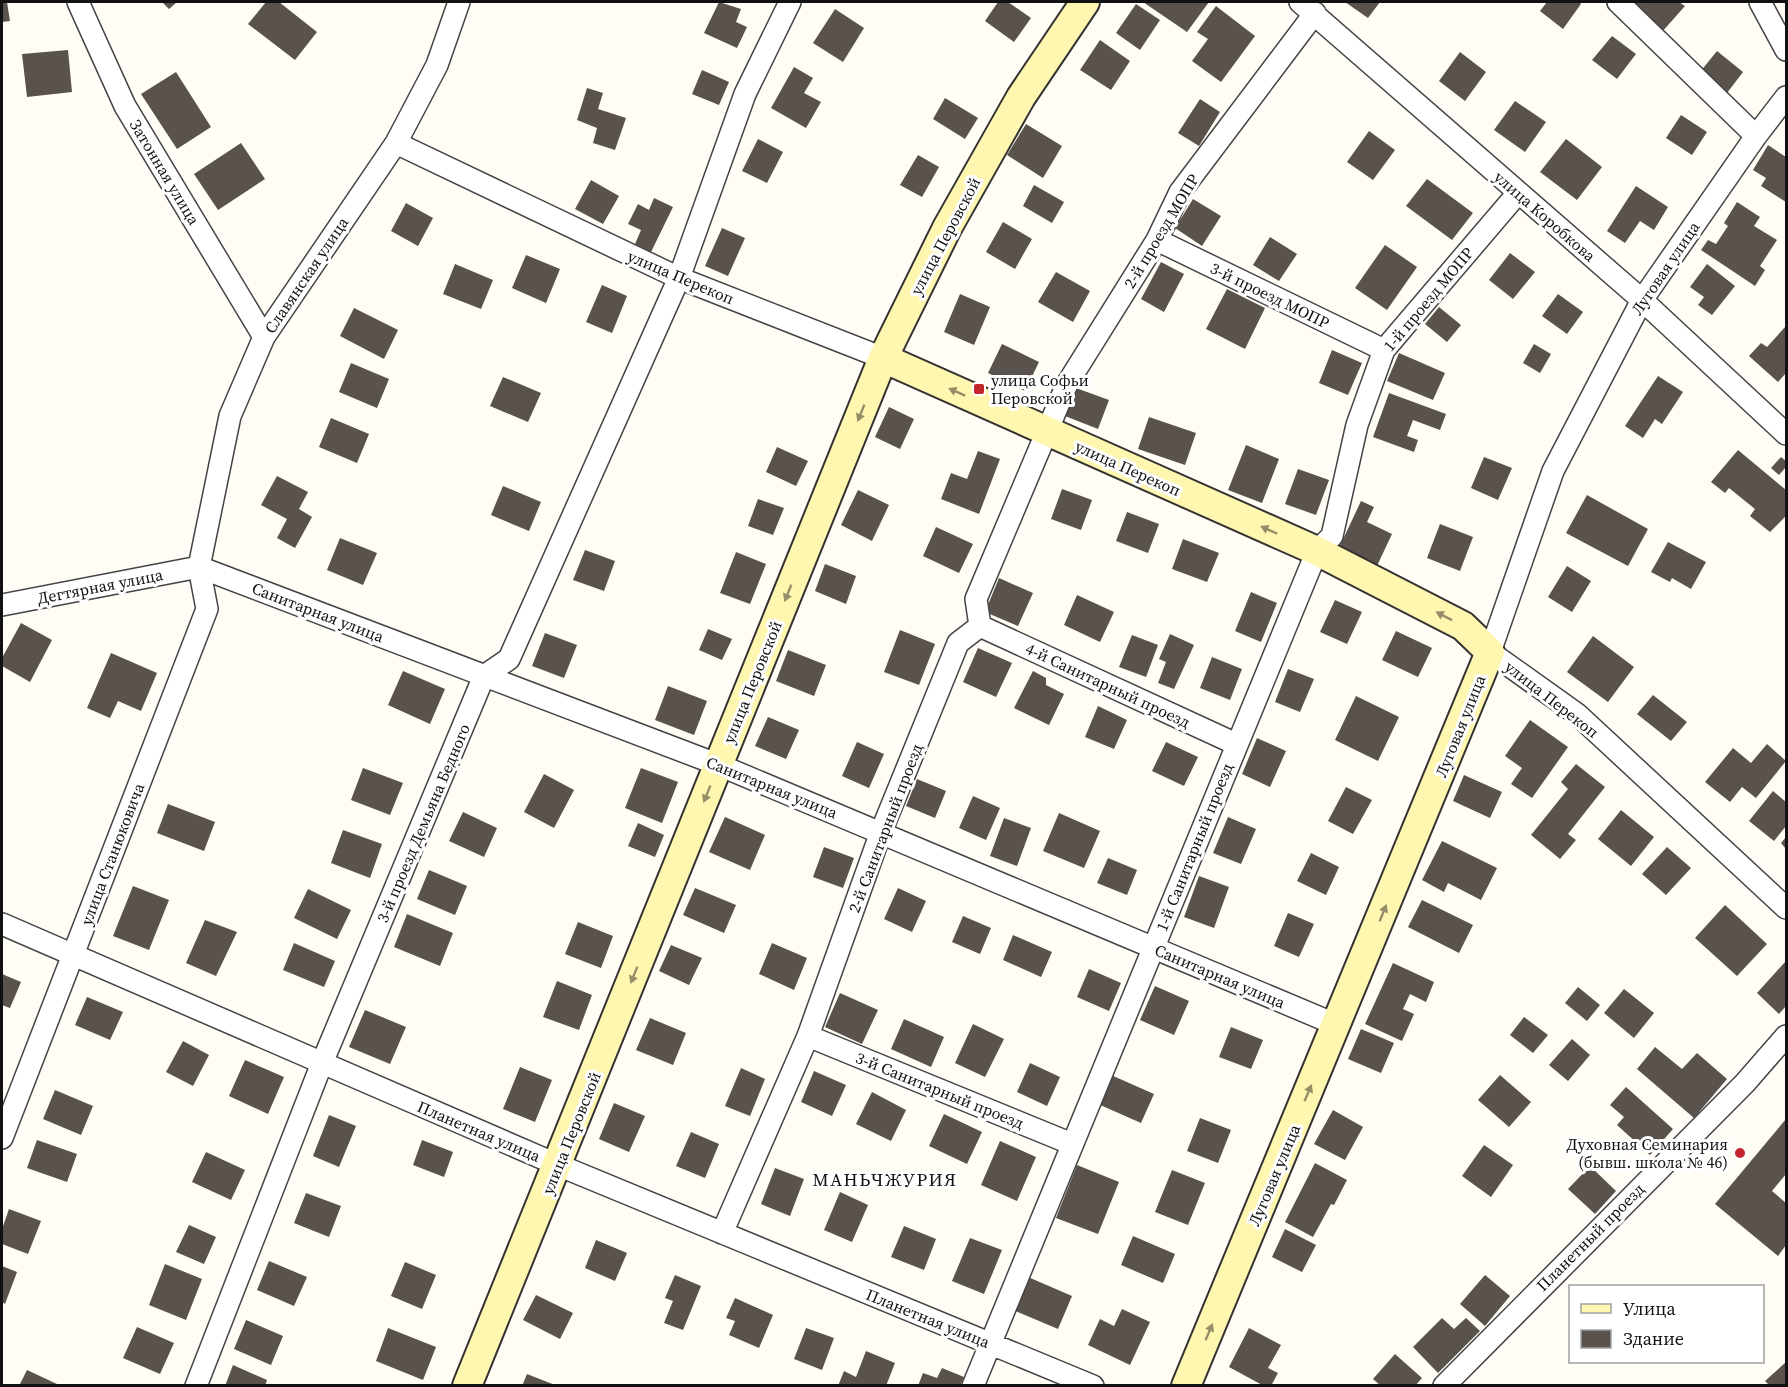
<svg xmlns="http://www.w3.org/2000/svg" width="1788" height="1387" viewBox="0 0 1788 1387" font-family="'Source Serif 4',serif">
<rect width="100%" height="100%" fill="#fffdf5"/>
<path fill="#5a524d" d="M2,2H7L10,21L2,22Z
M162,2H177L169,9Z
M266,2H279L317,32L295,60L248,24Z
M719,2L741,9L736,22L747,27L737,48L704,33Z
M998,2H1008L1031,18L1014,42L985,21Z
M1143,2H1209L1187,32Z
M1345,2H1380L1368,18Z
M1547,2H1579L1581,4L1563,29L1540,11Z
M1633,2H1679L1685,6L1661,33L1630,5Z
M1136,4L1160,20L1140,50L1116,33Z
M1216,6L1255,36L1221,82L1192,61L1208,39L1197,32Z
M835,9L864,28L843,62L813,43Z
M1612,36L1636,54L1617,79L1592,60Z
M1100,40L1130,61L1111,90L1080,70Z
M68,50L72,92L27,97L22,54Z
M1717,51L1743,72L1727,93L1700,72Z
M1460,52L1486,72L1465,101L1439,81Z
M794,67L813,78L804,93L821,102L806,128L771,108Z
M702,70L729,82L719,105L692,94Z
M176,72L211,127L177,149L141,94Z
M587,88L603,93L598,109L626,118L615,150L593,143L597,128L577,120Z
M945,98L978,118L965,139L933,119Z
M1200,99L1220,112L1199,146L1178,133Z
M1515,101L1546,122L1525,152L1494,130Z
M1681,115L1707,132L1692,155L1666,138Z
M1026,124L1062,146L1043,178L1007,155Z
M1369,131L1395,150L1373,180L1347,162Z
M758,139L783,152L767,183L742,171Z
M1566,139L1602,167L1577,200L1540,172Z
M241,143L265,179L218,210L194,174Z
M1768,145L1786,157V202L1761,186L1766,178L1753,170Z
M918,155L939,167L922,197L900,185Z
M1427,179L1473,213L1452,240L1406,206Z
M591,180L619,196L603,224L575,209Z
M1034,185L1064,202L1052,223L1023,206Z
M1636,186L1668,207L1654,230L1640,221L1625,243L1607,231Z
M654,198L673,207L651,252L635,244L641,230L628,224L638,204L649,210Z
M1193,199L1221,216L1202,246L1175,228Z
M1737,202L1760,217L1754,226L1777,240L1760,266L1765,270L1755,286L1701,250L1708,240L1716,244L1728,226L1724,223Z
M406,203L433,218L418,246L391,231Z
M1003,222L1032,239L1015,269L986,252Z
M722,228L745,238L728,276L705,266Z
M1270,237L1297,254L1279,281L1253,265Z
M1385,245L1417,267L1387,310L1355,288Z
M1510,253L1535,272L1513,299L1489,280Z
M526,255L560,269L546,303L512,288Z
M1161,262L1184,274L1164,312L1141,299Z
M455,264L493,280L481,309L443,294Z
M1707,264L1735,286L1712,315L1698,305L1704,297L1690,287Z
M1056,272L1090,291L1073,322L1038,302Z
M602,285L627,296L612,333L586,322Z
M1227,289L1265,308L1245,349L1206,329Z
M960,294L990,307L974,345L944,332Z
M1558,294L1583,312L1567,334L1542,316Z
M1439,307L1461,325L1447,342L1425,324Z
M354,308L398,330L384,359L340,336Z
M1786,326V373L1778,382L1749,356L1761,343L1767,347Z
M1002,344L1039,362L1025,391L988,373Z
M1534,344L1551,354L1540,373L1523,363Z
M1332,350L1362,363L1348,395L1319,383Z
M1399,353L1445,373L1433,400L1387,381Z
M351,363L389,379L377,408L339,392Z
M1658,376L1683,392L1662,424L1655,419L1643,438L1625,426Z
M503,377L541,393L528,422L490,406Z
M1076,388L1109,400L1098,429L1065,416Z
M1389,393L1446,414L1440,430L1413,420L1407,436L1418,440L1414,452L1373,437Z
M889,407L914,419L900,449L875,437Z
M1149,417L1196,433L1185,465L1138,449Z
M331,418L369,434L357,463L319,447Z
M1246,445L1279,459L1262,503L1228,490Z
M777,447L808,461L796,486L766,472Z
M1738,450L1786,490V516L1770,532L1750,516L1755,509L1729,488L1725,493L1711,482Z
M978,451L1000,459L979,514L941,499L951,473L967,479Z
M1484,457L1512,468L1498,500L1471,488Z
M1781,457L1786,461V467L1779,475L1771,468Z
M1298,469L1329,480L1316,515L1285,504Z
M277,476L308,492L299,509L312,517L295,548L277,538L287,519L261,505Z
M503,486L541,502L529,531L491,515Z
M1062,489L1092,500L1081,530L1051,519Z
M858,490L889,505L872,541L841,525Z
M1587,495L1648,529L1628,566L1566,533Z
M758,499L784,508L773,535L748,526Z
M1361,501L1374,507L1367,522L1392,534L1376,568L1338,550Z
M1127,512L1159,524L1148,553L1116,541Z
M1440,524L1473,537L1460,571L1427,558Z
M936,527L973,544L959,573L923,556Z
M340,538L377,553L363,585L327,570Z
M1183,539L1219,553L1207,582L1172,569Z
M1668,542L1706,562L1691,589L1672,578L1670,582L1651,572Z
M585,550L615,561L604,591L573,580Z
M736,552L766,564L750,604L720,593Z
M825,564L856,576L846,604L815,591Z
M1567,566L1591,581L1572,612L1548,597Z
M999,578L1033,593L1018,626L985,612Z
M1251,592L1277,603L1261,642L1235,631Z
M1077,595L1114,612L1100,642L1064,625Z
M1335,600L1362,612L1347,644L1320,632Z
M21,623L52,640L30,682L2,666V658Z
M708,629L732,639L722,660L699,650Z
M900,630L935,644L919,685L884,672Z
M1396,631L1432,648L1418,677L1382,660Z
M545,633L577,645L564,678L532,666Z
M1170,634L1194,645L1174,689L1158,683L1166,662L1159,659Z
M1132,635L1158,645L1146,677L1119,667Z
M1593,636L1634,667L1608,702L1567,672Z
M978,648L1012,663L996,697L963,682Z
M788,650L826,665L814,696L776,681Z
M111,653L157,673L141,711L118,701L110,718L87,708Z
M1212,657L1242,669L1230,700L1200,688Z
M1288,669L1314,679L1300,712L1275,702Z
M403,671L445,689L430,724L388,705Z
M1033,671L1046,678V685L1064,694L1049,725L1014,708Z
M668,686L707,701L694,735L655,720Z
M1653,695L1687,722L1671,741L1637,714Z
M1356,696L1399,717L1378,761L1335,740Z
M1098,706L1127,720L1114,749L1085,737Z
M768,717L799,730L786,759L755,746Z
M1530,720L1568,747L1532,798L1511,784L1522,768L1505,756Z
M1257,738L1286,751L1270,787L1242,774Z
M857,742L884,754L869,788L842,776Z
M1166,742L1198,757L1184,786L1152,771Z
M1767,744L1786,761L1756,798L1742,787L1730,802L1705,782L1733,748L1751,763Z
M1576,764L1605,787L1568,834L1576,840L1560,859L1531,835L1568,789L1561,782Z
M363,768L403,783L390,815L351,800Z
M641,768L678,782L662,823L625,808Z
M544,774L574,790L554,828L524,812Z
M1464,775L1502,792L1490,818L1453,801Z
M917,779L946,791L935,818L906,806Z
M1346,787L1372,800L1353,834L1328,821Z
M1773,791L1786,802V826L1774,841L1749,821Z
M973,796L1000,808L986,840L959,828Z
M168,804L215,822L204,851L157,833Z
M1621,810L1654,837L1631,866L1598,839Z
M463,812L497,828L484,857L449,841Z
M1059,813L1100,831L1084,868L1043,851Z
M725,817L765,835L750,870L709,852Z
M1228,817L1256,829L1241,864L1213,853Z
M1004,818L1031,828L1017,866L990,856Z
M638,823L664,835L655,857L628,846Z
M343,830L382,844L370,878L331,863Z
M1786,837V849L1781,843Z
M1442,841L1497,868L1481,900L1448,883L1444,892L1422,880Z
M824,847L854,858L843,888L813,877Z
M1667,847L1691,868L1666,895L1642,874Z
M1311,853L1339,867L1326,895L1297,881Z
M1108,858L1137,870L1127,895L1097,883Z
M429,870L467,886L455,915L417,899Z
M1199,876L1229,887L1214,928L1184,917Z
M133,886L169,900L149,950L113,936Z
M695,888L736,905L724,933L683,915Z
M898,888L926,901L912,932L884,919Z
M308,889L351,910L337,939L294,918Z
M1422,900L1473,925L1459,953L1408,927Z
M1725,905L1767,944L1737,976L1695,938Z
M1288,913L1314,924L1299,957L1274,946Z
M407,914L453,933L440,966L394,947Z
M963,916L991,928L980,954L952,942Z
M205,920L237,932L216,976L186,963Z
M578,922L613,936L601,968L565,954Z
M1013,935L1052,952L1041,977L1003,960Z
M294,943L335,961L324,987L283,970Z
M772,943L807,958L794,990L759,974Z
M671,945L702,958L689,985L659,971Z
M1785,962L1786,1006L1779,1014L1757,993Z
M1393,963L1434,982L1426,1002L1410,994L1403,1009L1414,1014L1402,1041L1365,1024Z
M1089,969L1121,983L1109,1011L1077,997Z
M2,974L21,982L10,1008L2,1005Z
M557,981L592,995L579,1030L543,1017Z
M1155,986L1189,1001L1174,1035L1140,1020Z
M1578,987L1600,1005L1587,1021L1565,1003Z
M1624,989L1654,1013L1634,1038L1604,1013Z
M840,993L878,1010L862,1044L825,1027Z
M87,997L123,1012L110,1040L75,1025Z
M365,1010L406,1027L390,1064L349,1047Z
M1524,1017L1548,1035L1533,1053L1510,1035Z
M650,1018L686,1033L673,1065L636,1050Z
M904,1019L944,1037L931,1067L891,1049Z
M973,1024L1004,1039L985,1077L955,1063Z
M1231,1027L1263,1040L1251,1069L1219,1057Z
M1361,1029L1394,1043L1381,1073L1348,1059Z
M1572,1039L1590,1055L1568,1081L1549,1065Z
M183,1041L209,1055L193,1086L166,1072Z
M1655,1047L1682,1069L1697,1053L1727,1079L1694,1118L1637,1069Z
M245,1060L284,1077L268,1114L229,1096Z
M1030,1063L1060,1077L1047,1106L1017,1092Z
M520,1067L552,1080L535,1122L503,1109Z
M741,1068L765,1079L750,1116L725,1106Z
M814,1071L846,1085L832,1116L801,1102Z
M1111,1075L1154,1094L1141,1123L1098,1104Z
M1500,1075L1531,1102L1509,1127L1478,1100Z
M1626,1087L1673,1129L1650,1155L1617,1125L1624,1117L1610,1105Z
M55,1090L93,1106L81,1135L43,1119Z
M872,1092L906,1110L891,1141L856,1124Z
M614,1103L645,1116L629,1152L599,1139Z
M1333,1110L1363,1127L1345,1160L1314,1144Z
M944,1114L982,1132L967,1164L929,1146Z
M329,1115L356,1126L339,1167L313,1156Z
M1200,1118L1231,1130L1218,1163L1187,1151Z
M1786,1119V1174L1772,1191L1786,1203V1245L1778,1256L1715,1204Z
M691,1132L719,1144L705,1178L676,1166Z
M37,1140L77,1154L67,1182L27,1168Z
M422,1140L453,1152L444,1177L413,1165Z
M1000,1141L1036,1157L1017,1201L981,1185Z
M1484,1145L1513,1165L1491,1197L1462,1176Z
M206,1152L245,1170L231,1200L192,1182Z
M1315,1163L1347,1180L1334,1205L1331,1204L1313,1237L1285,1222Z
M1077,1165L1119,1182L1098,1234L1056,1218Z
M1590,1166L1616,1191L1595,1214L1568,1189Z
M775,1168L804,1179L790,1216L761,1204Z
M1172,1170L1205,1183L1188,1225L1155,1212Z
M840,1192L868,1205L852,1242L824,1230Z
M306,1193L341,1206L329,1237L294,1223Z
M9,1209L41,1221L28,1254L2,1244V1229Z
M189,1225L216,1237L204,1264L176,1252Z
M904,1226L936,1239L924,1270L891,1257Z
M1285,1229L1316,1245L1302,1272L1272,1257Z
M1133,1236L1175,1254L1163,1283L1121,1265Z
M970,1238L1002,1250L984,1294L952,1281Z
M596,1240L627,1253L615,1281L585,1268Z
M269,1261L307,1277L294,1306L257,1290Z
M405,1262L436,1275L422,1309L391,1296Z
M165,1264L202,1279L186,1320L149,1305Z
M2,1266L17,1272L5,1304L2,1302Z
M675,1275L701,1286L683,1330L664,1323L673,1301L665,1298Z
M1485,1275L1510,1296L1485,1326L1460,1304Z
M1028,1277L1072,1296L1058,1329L1013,1310Z
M536,1295L573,1313L560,1339L523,1320Z
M735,1298L773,1315L759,1348L729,1335L735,1321L726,1318Z
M1122,1309L1150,1322L1130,1365L1088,1345L1100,1319L1114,1326Z
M1442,1318L1454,1329L1466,1318L1480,1331L1438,1373L1413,1347Z
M246,1320L283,1336L271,1365L234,1349Z
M137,1327L174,1343L160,1374L123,1358Z
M388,1328L436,1347L423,1380L376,1361Z
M806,1328L834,1338L822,1370L794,1359Z
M1249,1328L1281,1345L1268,1368L1278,1373L1271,1386H1264L1229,1367Z
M866,1351L895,1363L886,1386H838L844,1371L856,1377Z
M1395,1354L1422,1378L1415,1386H1381L1373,1379Z
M1786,1362V1386H1770L1765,1381Z
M233,1365L267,1380L265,1386H225Z
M942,1368L964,1377L960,1386H918L923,1373L937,1378Z
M27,1370L57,1384V1386H19Z
M527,1374L555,1385V1386H522Z"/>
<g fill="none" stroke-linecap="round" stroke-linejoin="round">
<g stroke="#444" stroke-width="24">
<path id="minor" d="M78,2L125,106L264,337
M1300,2L1642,300L1786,434
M1618,2L1756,136
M1760,2L1786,50
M1786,97L1756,136L1642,300L1553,471L1490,652L1577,714L1786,908
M396,143L679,278L883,358
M1157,240L1384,350
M199,567L719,765L1337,1025
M2,605L199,567
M980,626L1236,744
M2,924L558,1165L1093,1386
M808,1036L1072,1144
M2,1138L207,609L199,567L230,416L264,337L396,143L437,65L459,2
M722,1233L808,1036L881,832L958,643L980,626L976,599L1067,384L1157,240L1180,192L1315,13
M196,1386L322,1063L484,676L509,659L679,278L745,94L790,2
M973,1386L1317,551L1332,536L1357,425L1384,350L1518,193
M1444,1386L1745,1083L1786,1036"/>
</g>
<g stroke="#333" stroke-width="32">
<path id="secondary" d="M883,358L1317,551L1463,626L1490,652L1186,1386
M467,1386L883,358L947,228L1021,97L1085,2"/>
</g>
<use href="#minor" stroke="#fff" stroke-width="21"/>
<use href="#secondary" stroke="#fff6b0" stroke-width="28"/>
</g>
<defs><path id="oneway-solid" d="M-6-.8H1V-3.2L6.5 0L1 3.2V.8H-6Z" transform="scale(1.5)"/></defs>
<g fill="#948f68">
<use href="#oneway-solid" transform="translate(957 392) rotate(-156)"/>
<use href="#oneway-solid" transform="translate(861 413) rotate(112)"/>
<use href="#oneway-solid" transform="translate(1269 530) rotate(-156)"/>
<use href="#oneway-solid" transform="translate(788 593) rotate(112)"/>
<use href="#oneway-solid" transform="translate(1444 616) rotate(-153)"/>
<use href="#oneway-solid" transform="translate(707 794) rotate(112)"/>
<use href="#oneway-solid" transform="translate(1383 913) rotate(-68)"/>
<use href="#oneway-solid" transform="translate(634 975) rotate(112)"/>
<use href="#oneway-solid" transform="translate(1308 1093) rotate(-67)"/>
<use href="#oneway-solid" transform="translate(1209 1332) rotate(-67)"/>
</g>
<g fill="#c4262e" stroke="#fff" stroke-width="2">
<rect x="973" y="383" width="12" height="12" rx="3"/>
<circle cx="1740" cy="1153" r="6"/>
</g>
<g text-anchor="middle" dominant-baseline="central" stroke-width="6" stroke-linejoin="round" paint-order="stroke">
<g font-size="16" fill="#111" stroke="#fff">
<text transform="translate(165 172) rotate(59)">Затонная улица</text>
<text transform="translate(1545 216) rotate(41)">улица Коробкова</text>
<text transform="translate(1161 231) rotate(-59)">2-й проезд МОПР</text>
<text transform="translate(945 236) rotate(-62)">улица Перовской</text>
<text transform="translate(1665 268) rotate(-56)">Луговая улица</text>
<text transform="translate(306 275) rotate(-56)">Славянская улица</text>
<text transform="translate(681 277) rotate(23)">улица Перекоп</text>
<text transform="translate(1270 295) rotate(26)">3-й проезд МОПР</text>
<text transform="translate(1428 299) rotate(-50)">1-й проезд МОПР</text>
<text transform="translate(1128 468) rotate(24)">улица Перекоп</text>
<text transform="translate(100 586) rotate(-11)">Дегтярная улица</text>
<text transform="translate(318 612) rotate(21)">Санитарная улица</text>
<text transform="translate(752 682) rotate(-68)">улица Перовской</text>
<text transform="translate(1108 685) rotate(25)">4-й Санитарный проезд</text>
<text transform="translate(1552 699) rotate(38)">улица Перекоп</text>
<text transform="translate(1460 726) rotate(-68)">Луговая улица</text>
<text transform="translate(772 787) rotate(22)">Санитарная улица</text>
<text transform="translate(423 823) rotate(-67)">3-й проезд Демьяна Бедного</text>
<text transform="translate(885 828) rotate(-69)">2-й Санитарный проезд</text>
<text transform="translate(1194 847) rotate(-68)">1-й Санитарный проезд</text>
<text transform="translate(112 854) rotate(-69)">улица Станюковича</text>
<text transform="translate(1220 976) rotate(23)">Санитарная улица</text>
<text transform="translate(940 1090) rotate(22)">3-й Санитарный проезд</text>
<text transform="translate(479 1131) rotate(23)">Планетная улица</text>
<text transform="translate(571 1133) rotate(-68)">улица Перовской</text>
<text transform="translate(1274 1175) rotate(-67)">Луговая улица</text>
<text transform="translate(1590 1237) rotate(-45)">Планетный проезд</text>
<text transform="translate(928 1318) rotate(22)">Планетная улица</text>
</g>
<g font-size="16" fill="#111" stroke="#fff" text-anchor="start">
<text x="991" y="380">улица Софьи<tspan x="991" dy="18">Перовской</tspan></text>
<text x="1728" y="1144" text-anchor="end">Духовная Семинария<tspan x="1728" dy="18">(бывш. школа № 46)</tspan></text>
</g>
<g font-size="18" letter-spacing="1.5" fill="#111" stroke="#fff">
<text x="885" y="1179">МАНЬЧЖУРИЯ</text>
</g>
</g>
<rect width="1788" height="1387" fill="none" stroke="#111111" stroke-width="6"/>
<rect x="1569" y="1285" width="195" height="78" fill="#ffffff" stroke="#a0a0a0" stroke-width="1.5"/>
<rect x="1581" y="1304" width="30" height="9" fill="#fff6b0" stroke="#a0a0a0" stroke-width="1.5"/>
<text x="1623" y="1315" font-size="18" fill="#111111">Улица</text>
<rect x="1581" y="1330" width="30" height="18" fill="#5a524d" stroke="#a0a0a0" stroke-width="1.5"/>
<text x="1623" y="1345" font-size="18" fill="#111111">Здание</text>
</svg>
